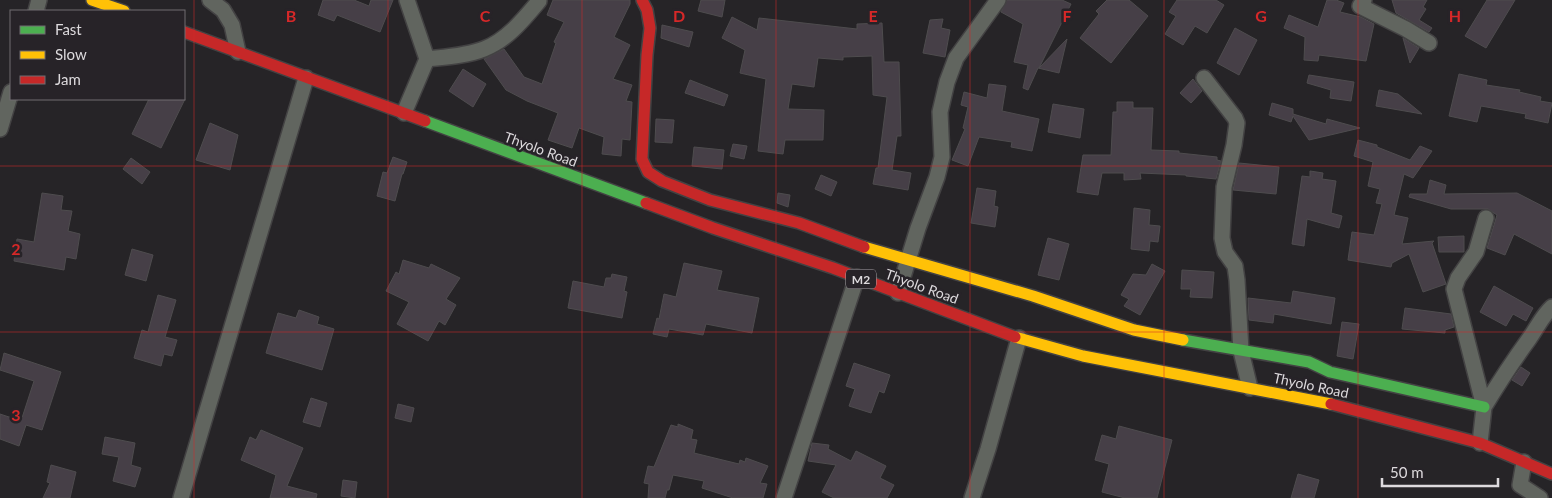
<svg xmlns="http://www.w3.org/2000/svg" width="1552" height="498" viewBox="0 0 1552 498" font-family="Lato,sans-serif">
<rect width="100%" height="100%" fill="#262427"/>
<path fill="#463f47" stroke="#4e4c4e" d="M323,0H354L369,6L371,0H393L380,32L337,15L334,21L318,15Z
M553,0H630V4L614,37L630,45L613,79L632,85L626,101L632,102L630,140L622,139L621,156L602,154L604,137L579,128L572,148L548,140L558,113L527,101L506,90L484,59L504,49L524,77L542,84L556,43L554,42L564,22L547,15Z
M701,0H725L722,17L698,11Z
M1007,0H1062L1071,4L1039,68L1067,39L1059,73L1038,68L1028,90L1023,88L1028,65L1014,62L1023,24L1001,12Z
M1107,0H1129L1148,16L1111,63L1080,38L1099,14L1096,11Z
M1177,0H1216L1224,5L1207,33L1195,26L1183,45L1165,34L1176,16L1169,12Z
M1327,0H1336L1344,3L1340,12L1361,17L1374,24L1366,61L1319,55L1318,61L1304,60L1305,37L1284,28L1289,15L1318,27Z
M1392,0H1427L1423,7L1426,9L1419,20L1432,28L1429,32L1396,13Z
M1487,0H1515L1486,48L1465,36Z
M732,17L757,30L759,18L857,29V24L882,23L884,62H899L901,136H897L892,170L911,173L908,190L873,184L876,168H878L887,97L873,95L872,56L843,57V60L818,58L814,87L792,84L788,109L824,110L823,140H785L783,154L758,151L766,79L740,73L745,50L722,38Z
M943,19L941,28L950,30L945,57L923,53L930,20Z
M662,25L693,32L689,47L661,38Z
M1235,28L1257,40L1239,75L1217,63Z
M1403,38L1419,48L1410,63Z
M463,69L486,84L473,107L449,91Z
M1459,74L1487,80L1486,85L1520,90L1519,92L1541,97L1540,101L1552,103L1548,123L1525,118L1526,114L1481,106L1477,122L1449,116Z
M1309,75L1354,82L1351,101L1330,98L1331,90L1307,83Z
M1193,79L1202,91L1191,103L1180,93Z
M690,80L728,95L724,106L685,93Z
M989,84L1006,86L1002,111L1039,119L1032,151L1011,147L1012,142L979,137L968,166L952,160L965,129L963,128L968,107L961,105L964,92L987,98Z
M1379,90L1398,94L1422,114L1376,106Z
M149,99H185L161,148L132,134Z
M1117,102H1133V108H1153L1151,150L1179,151V153L1217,157V160L1221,161L1216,179L1186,176V175L1140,173L1141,179L1124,180V173H1102L1098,195L1077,192L1083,155H1111L1113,112H1117Z
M1272,103L1293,109V114L1326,124L1327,119L1360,128L1309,140L1293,116L1291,122L1269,115Z
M1053,104L1084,109L1080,138L1048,132Z
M656,119L674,120L672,143L655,142Z
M210,123L238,135L230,170L196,160Z
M1358,140L1377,145V147L1410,160L1420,146L1432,151L1413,178L1404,174L1394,215L1408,218L1402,244L1434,241L1432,243L1446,284L1423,292L1409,254L1392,263L1391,267L1348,260L1352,232L1374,235L1382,204L1376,203L1380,189L1368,186L1373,162L1354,156Z
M733,144L747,146L744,159L730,156Z
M694,147L724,150L722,169L692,166Z
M393,157L407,162L403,174H402L395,201L377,196L383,172L387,173Z
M131,158L150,172L142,184L123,169Z
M1239,163L1279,167L1276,194L1233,190Z
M1310,171L1323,173L1322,179L1336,181L1331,213L1342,216L1339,228L1307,219L1304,246L1292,244L1302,176L1310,177Z
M821,175L837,182L831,196L815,189Z
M1430,180L1446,185L1444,194L1517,193L1552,211V254L1514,234L1505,255L1487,248L1497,215L1488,209H1451L1409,197L1410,194H1427Z
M977,188L996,191L994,206L998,207L995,227L971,223Z
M42,193L63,196L61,210L72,211L68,231L80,234L76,259L66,257L64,270L14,261L17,239L34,242Z
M778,193L790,195L788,207L777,203Z
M1134,208L1150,210L1149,225L1160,226L1158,242L1150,241L1149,251L1131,249Z
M1464,236V252H1439L1438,237Z
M1048,238L1069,244L1059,280L1038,275Z
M132,249L153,255L146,281L125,275Z
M403,260L429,268L431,264L460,278L446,299L456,305L445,325L439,321L428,341L397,324L409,302L386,291L396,272L399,274Z
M684,263L722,271L717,290L759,298L752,333L706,324L703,335L669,329L667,337L653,334L657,318L659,319L664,294L676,297Z
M1152,264L1165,271L1140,315L1124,306L1129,299L1121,295L1133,274L1146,275Z
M1182,270L1214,272L1212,298L1190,297L1191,289H1181Z
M612,274L627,277L624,291L627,292L622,318L568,308L573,281L604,287L606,278H611Z
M1494,286L1533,308L1526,321L1513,314L1506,326L1480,312Z
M1293,291L1335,298L1331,324L1274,314L1273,323L1249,320L1248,298L1291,303Z
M158,295L176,300L165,337L177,340L172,356L164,354L161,366L134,358L142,330L148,332Z
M1405,308L1451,314L1454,327L1445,330V333L1402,329Z
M299,310L319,317L317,324L334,329L322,370L266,353L278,313L296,318Z
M1342,322L1359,324L1353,359L1337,356Z
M4,353L61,372L42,430L26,425L19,446L0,439V414L21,421L34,381L0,370Z
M854,363L890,375L884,393L879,391L871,413L849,406L855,389L846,386Z
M1521,367L1530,373L1522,386L1512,380Z
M311,398L327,403L320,427L303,422Z
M398,404L414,408L411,422L395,418Z
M678,424L693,430L691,439L697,440L694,453L739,464L740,460L745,462L746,458L768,466L760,483L767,484L763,498H733L702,488L704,481L673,475L669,490H667L665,498H648L649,484L644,483L648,466L654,467L671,425L678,427Z
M1119,426L1172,440L1157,498H1125L1102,492L1109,464L1095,460L1102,435L1116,439Z
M261,430L303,448L287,486L317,494L316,498H270L276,475L241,460L250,437L256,440Z
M105,437L135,443L131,465L141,468L135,487L113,481L119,457L102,454Z
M812,443L829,445L828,449L851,461L856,451L886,466L880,478L894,485L887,498H834L822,492L836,465L808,461Z
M51,465L76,472L70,498H43L50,483L47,482Z
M1298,474L1319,480L1314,498H1291Z
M343,480L357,482L355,498L341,496Z"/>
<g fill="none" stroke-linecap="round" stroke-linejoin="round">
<g stroke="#434243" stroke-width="18">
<path id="street" d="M210,0L223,10L232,25L238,52
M1364,0L1360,6L1406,29L1429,43
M36,11L39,0
M427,59C445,57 466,56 484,49C507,40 523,20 539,1
M1204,78L1235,118L1237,123L1234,145L1224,187L1222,238L1225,252L1235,266L1237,280L1241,351L1250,388
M404,113L427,59L407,0
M0,129L11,92
M898,293L918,228L937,177L942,157L940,112L947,82L956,58L998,0
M1484,407C1498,384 1513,361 1529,339C1537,328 1542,316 1552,307
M1480,443L1484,407L1454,289L1458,278L1476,252L1486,218
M1524,462L1520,485L1540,498
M181,498L306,78
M784,498L857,277
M972,498L988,449L1019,338"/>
</g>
<g stroke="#434243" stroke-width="14">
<path id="fast" d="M425,121L646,203
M1183,340L1309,362L1330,372L1484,407"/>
</g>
<g stroke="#434243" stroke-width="14">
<path id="slow" d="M92,0L124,11
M864,247L1033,296L1134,330L1183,340
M1015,337L1083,356L1331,404"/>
</g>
<g stroke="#434243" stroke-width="14">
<path id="jam" d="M642,0L647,10L650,28L647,55L642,159L648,172L662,181L710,200L799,223L864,247
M184,32L425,121
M646,203L713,228L833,268L1015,337
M1331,404L1480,443L1552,474"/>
</g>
<use href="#street" stroke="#61655f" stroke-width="15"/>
<use href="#fast" stroke="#4caf50" stroke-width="11"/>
<use href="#slow" stroke="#ffc107" stroke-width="11"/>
<use href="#jam" stroke="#c62828" stroke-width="11"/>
</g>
<path fill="none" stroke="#d62828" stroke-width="1" stroke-opacity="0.55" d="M194,0V498M388,0V498M582,0V498M776,0V498M970,0V498M1164,0V498M1358,0V498M0,166H1552M0,332H1552"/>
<g text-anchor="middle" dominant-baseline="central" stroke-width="5" stroke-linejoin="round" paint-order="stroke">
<rect fill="#272328" stroke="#a6a3a7" stroke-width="1" x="846" y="269.5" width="30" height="19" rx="4"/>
<g font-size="12" font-weight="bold" fill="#dddadd">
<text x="861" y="279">M2</text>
</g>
<g font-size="14" fill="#dddadd" stroke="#272328">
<text transform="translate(541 149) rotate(20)">Thyolo Road</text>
<text transform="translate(922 286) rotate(20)">Thyolo Road</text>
<text transform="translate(1311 385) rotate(12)">Thyolo Road</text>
</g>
</g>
<g font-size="16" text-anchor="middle" font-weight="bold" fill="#d62828" stroke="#272328" stroke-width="5" stroke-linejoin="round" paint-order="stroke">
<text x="291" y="22">B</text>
<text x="485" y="22">C</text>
<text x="679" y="22">D</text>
<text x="873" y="22">E</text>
<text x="1067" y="22">F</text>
<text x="1261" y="22">G</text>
<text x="1455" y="22">H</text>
<text x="16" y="255">2</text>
<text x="16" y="421">3</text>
</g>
<rect x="10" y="10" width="175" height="90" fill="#272328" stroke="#706c70"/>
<rect x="20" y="26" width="25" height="8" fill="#4caf50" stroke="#706c70"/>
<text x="55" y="35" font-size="15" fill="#dddadd">Fast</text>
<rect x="20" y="51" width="25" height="8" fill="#ffc107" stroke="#706c70"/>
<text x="55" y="60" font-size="15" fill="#dddadd">Slow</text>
<rect x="20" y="76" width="25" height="8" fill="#c62828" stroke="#706c70"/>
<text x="55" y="85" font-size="15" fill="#dddadd">Jam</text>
<path d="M1382 478v8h116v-8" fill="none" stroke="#dddadd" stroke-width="2.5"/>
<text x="1390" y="478" font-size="15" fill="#dddadd" stroke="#272328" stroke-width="4" paint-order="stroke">50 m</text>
</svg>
